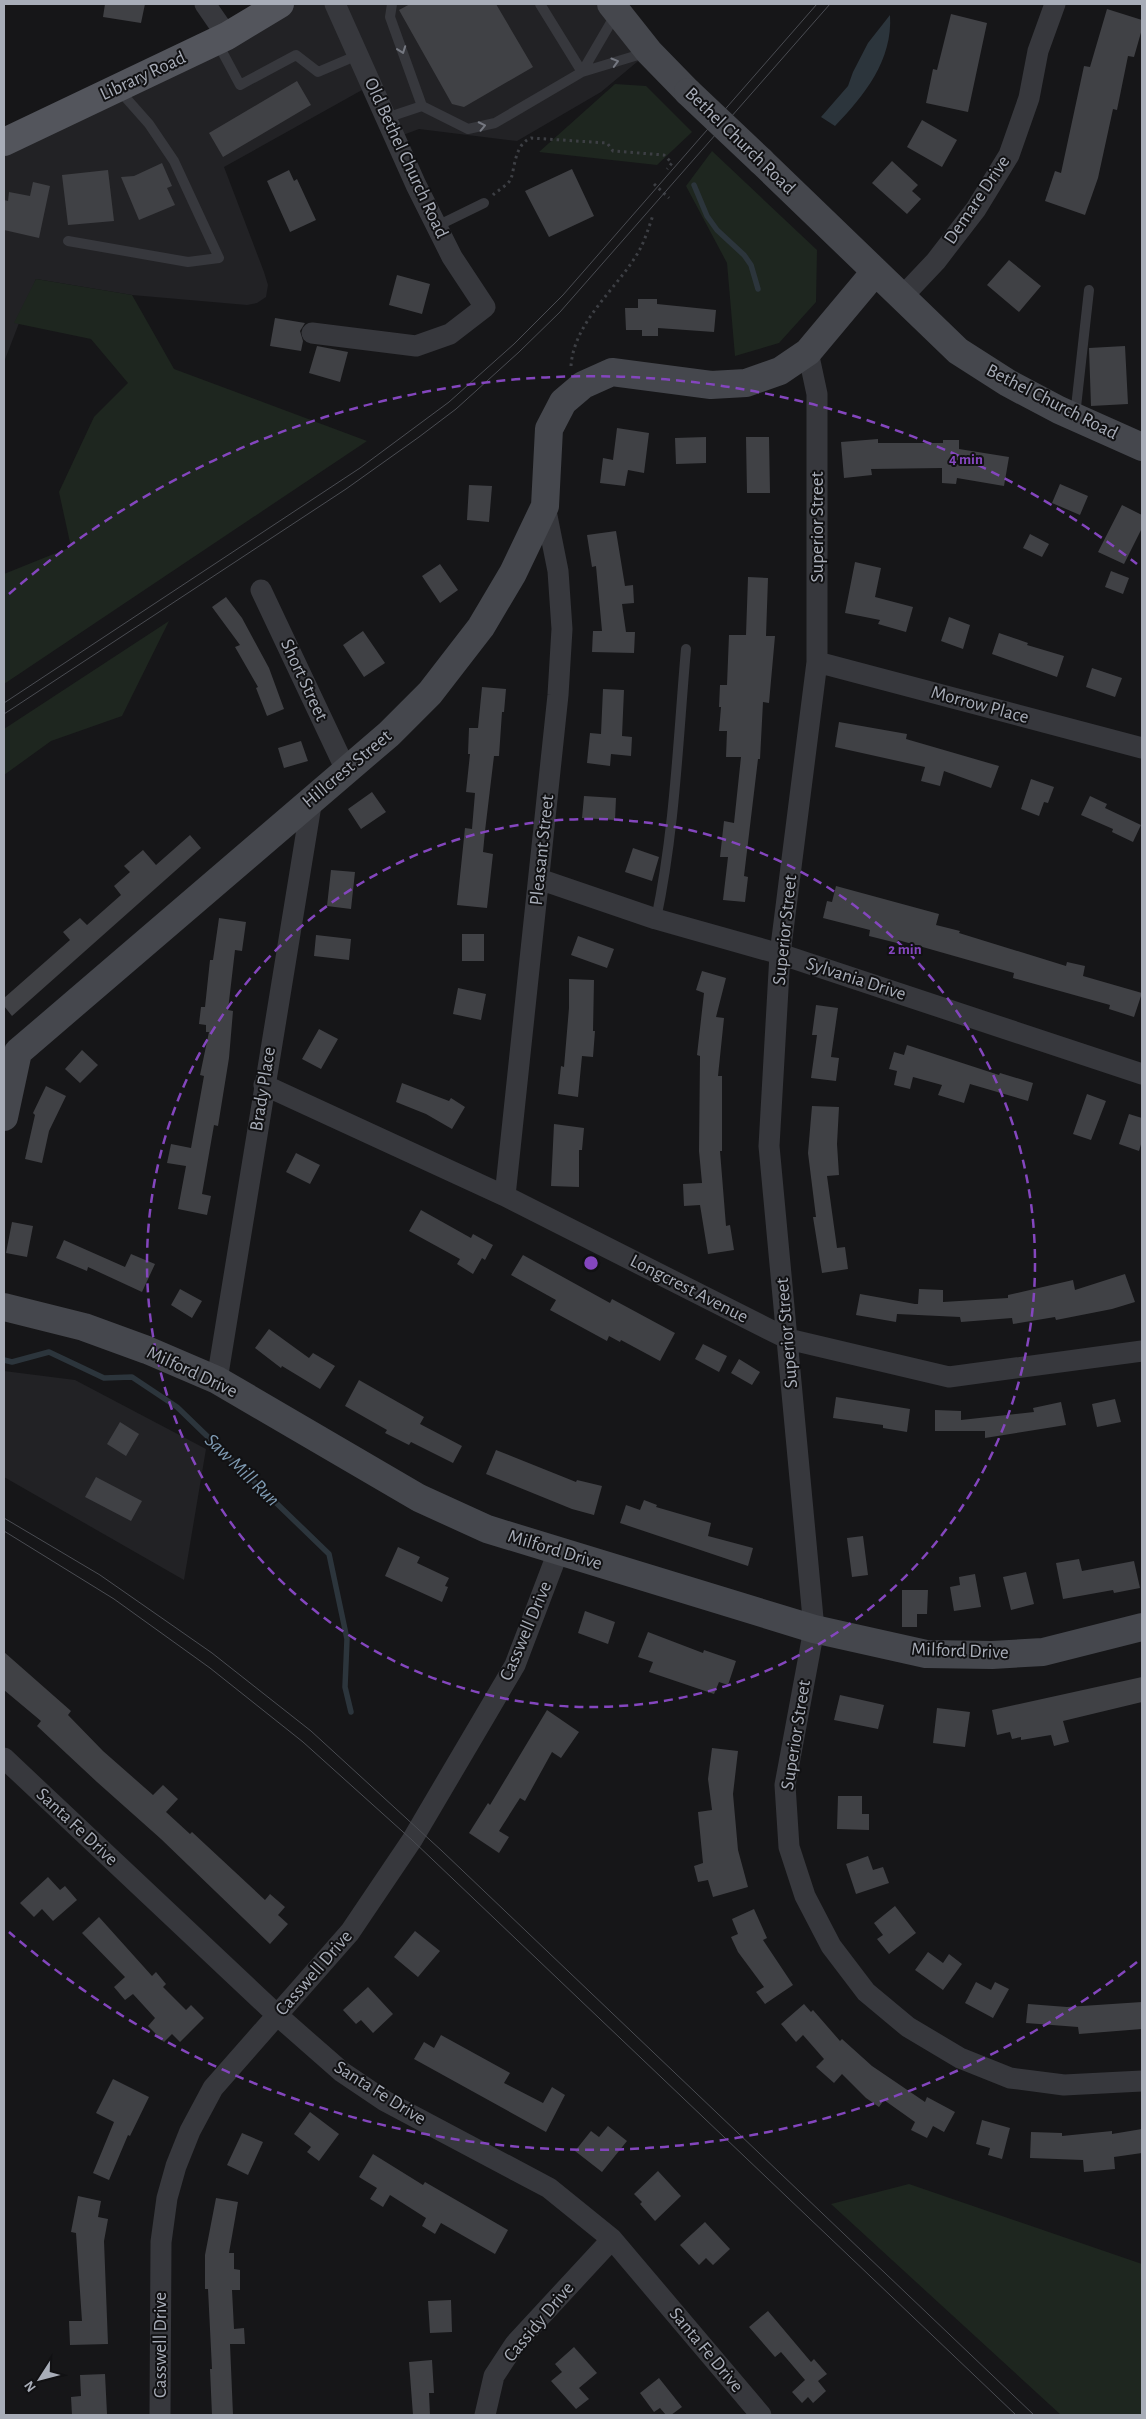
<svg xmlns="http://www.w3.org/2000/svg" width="1146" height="2419" viewBox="0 0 1146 2419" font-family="'Alegreya Sans',sans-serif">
<rect width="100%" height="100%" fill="#161618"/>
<path fill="#222225" d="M280,4H611L649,52L601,92L517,141L419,129L395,138L371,85L224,167L264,272L268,285L266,297L257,303L247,305L132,295L36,279L4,362V142Z
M4,1371L75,1380L206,1449L184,1580L4,1477Z"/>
<path fill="#1e261f" d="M615,84L646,86L692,132L657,165L539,152Z
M712,151L817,250L816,302L779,343L735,356L727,263L686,186Z
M36,279L132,295L174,369L367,441L4,684V574L71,547L59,492L94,417L128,383L91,339L14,323Z
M169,621L122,716L51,741L4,775V729Z
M909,2184L1142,2264V2415H1061L831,2204Z"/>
<path fill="#2c353c" d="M890,15C893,60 864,96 835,126L821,117L848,86L853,72L868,43Z"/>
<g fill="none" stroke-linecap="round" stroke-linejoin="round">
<path stroke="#2c353c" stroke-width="5.5" d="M694,185L707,216L717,230L744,255L751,265L758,289
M4,1360L12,1362L49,1352L104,1378L132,1377L177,1407L329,1554L347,1639L345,1687L351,1712"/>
</g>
<path fill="#404145" d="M105,4H145L141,23L103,17Z
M410,4H496L533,67L464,107L452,104L399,10Z
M1107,9L1142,20V29L1134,57L1128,56L1117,110L1113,109L1098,178L1085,215L1045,201L1055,171L1061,173L1084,66L1090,67Z
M951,14L987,23L968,112L926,103L933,69L937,70Z
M297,81L311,105L223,157L209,133Z
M922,120L957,140L942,167L907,147Z
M892,161L918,185L912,191L921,199L907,214L872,183Z
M162,163L172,186L167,188L175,205L139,220L121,177L134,176Z
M572,169L594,216L549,237L525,191Z
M108,170L114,221L68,225L62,175Z
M289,170L294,181L297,179L316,220L290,232L267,181Z
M33,182L50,186L39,238L4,230V200L8,201L9,192L30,196Z
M1009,260L1041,286L1019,312L987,285Z
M397,275L430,284L422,314L389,305Z
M638,299H657V304L716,310L714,332L658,328V336H642V330H626L625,308H638Z
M275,318L305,323L300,331L303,341L301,351L270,346Z
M317,346L348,352L340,382L309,373Z
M1125,346L1128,404L1091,406L1089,348Z
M617,428L649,433L644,473L628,470L625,486L600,483L603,458L613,460Z
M706,437V463L676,464L675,438Z
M746,437H769L770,493H747Z
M878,439V443H943V440H959V449L1009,457L1004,486L957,478L956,484L942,483V468L871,469L872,475L844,478L841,442Z
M1060,484L1088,496L1080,515L1052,503Z
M469,485L492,486L489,522L467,520Z
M1122,505L1142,515V528L1124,564L1098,552Z
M616,531L625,586L633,585L634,603L622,604L626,632H635L634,653L592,652L593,631H602L596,566L592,567L587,535Z
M1030,534L1049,544L1042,557L1023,548Z
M855,562L881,568L875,597L913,607L906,632L878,624L880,620L845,613Z
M440,564L458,590L440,603L422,576Z
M1111,571L1129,578L1123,594L1105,587Z
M748,577L768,578L766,636H775L769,703L763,702L760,759H758L744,876L748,877L745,902L723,900L728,857H720L724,821L734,823L741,757H726L727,731H719L721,707H719L720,685H727L729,635H746Z
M226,597L242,618L269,668L284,709L267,716L256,688L258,687L235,647L240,645L212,607Z
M949,617L970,625L963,649L941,641Z
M363,631L385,663L364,677L343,645Z
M999,633L1028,643L1027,645L1064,656L1057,677L992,654Z
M1092,668L1122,678L1115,697L1086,687Z
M482,687L506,689L504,712H502L499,756H494L485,831L483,852L493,854L487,908L457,905L465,828L472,829L475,793L466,792L470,754H468L469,728H478Z
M603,689L624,690L622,736L632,737L631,756L611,754L610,766L587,763L590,733L601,734Z
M839,722L907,734L906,739L999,766L991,788L944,771L940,786L921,781L925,767L835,747Z
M301,741L308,761L284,768L278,748Z
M1031,779L1054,787L1048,803L1044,802L1039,816L1021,809Z
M372,792L386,812L361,829L348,809Z
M584,796L616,798L615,820L582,818Z
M1090,796L1107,804L1105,808L1141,825L1133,842L1112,832L1113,829L1081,815Z
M190,835L201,848L12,1016L4,1006V998L70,940L63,932L80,918L87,925L121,895L114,886L130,872L124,866L143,850L156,865Z
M633,848L659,857L652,881L625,872Z
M331,870L355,872L351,909L327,906Z
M836,886L939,914L936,925L960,931L959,933L1066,966L1067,962L1085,966L1083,976L1142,993L1134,1017L1109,1009L1110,1005L1013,978L1014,973L898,940L897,943L869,936L870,930L823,918L827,901L832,902Z
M219,918L246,922L242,951L235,950L228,1010L233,1011L229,1058L218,1126L214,1125L202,1194L211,1196L207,1215L178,1209L186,1166L167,1163L171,1144L191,1148L204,1076L200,1075L209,1032H206V1025L199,1024L201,1007H205L210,960H213Z
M462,934H484V961H462Z
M316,935L351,939L349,960L314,956Z
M578,936L614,949L607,968L571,955Z
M702,971L726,978L716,1017L724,1018L718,1076H722V1151H720L726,1226L730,1225L734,1250L708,1254L700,1205L684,1206L683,1184L702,1183L699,1151L700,1056L697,1055L704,993L696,990Z
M569,979L594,980L593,1031H595L593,1057L582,1056L578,1097L558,1094L561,1066L564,1067L569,1008Z
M458,988L486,994L481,1020L453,1014Z
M816,1005L838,1008L831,1057L839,1058L836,1081L811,1078L817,1035H812Z
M319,1029L338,1039L321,1069L302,1059Z
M907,1045L999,1075L1000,1073L1033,1083L1028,1101L970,1084L964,1103L938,1095L942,1085L913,1077L910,1089L894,1085L897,1071L889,1069L894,1052L904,1055Z
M82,1050L98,1065L80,1083L65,1069Z
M402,1083L449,1101L451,1098L465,1107L452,1129L426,1114L396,1102Z
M46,1086L66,1096L49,1131L42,1163L25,1159L35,1115L33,1113Z
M1087,1094L1106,1101L1091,1140L1073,1134Z
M812,1106L839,1107L837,1144L839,1175L827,1176L837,1248L845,1247L848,1269L822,1273L813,1217H816L808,1153Z
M1129,1114L1142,1118V1141L1139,1151L1119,1144Z
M554,1124L584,1128L582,1150H579V1187L551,1186Z
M296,1153L320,1165L310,1184L286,1172Z
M421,1210L471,1238L473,1234L493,1245L485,1260L482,1258L473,1274L457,1264L460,1259L409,1231Z
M12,1222L33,1226L27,1257L6,1253Z
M64,1240L125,1267L131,1254L155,1264L142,1292L88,1267L87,1271L56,1258Z
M523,1255L610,1303L612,1299L675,1333L660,1361L621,1340L620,1342L609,1336L607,1341L550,1310L556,1300L511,1275Z
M1125,1274L1135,1302L1112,1309L1056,1320L1055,1317L1013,1324L1012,1318L961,1322L960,1317L897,1314L896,1322L856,1315L860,1294L915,1304H918L919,1289L943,1290V1302L1008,1298V1295L1073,1280L1075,1290Z
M180,1289L202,1301L192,1318L171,1305Z
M269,1329L309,1358L313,1353L335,1366L320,1389L282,1366L281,1368L255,1348Z
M703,1344L727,1356L719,1372L695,1359Z
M739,1359L760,1372L752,1385L731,1373Z
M359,1380L424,1417L420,1424L462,1446L453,1463L411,1442L409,1445L385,1433L387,1430L345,1406Z
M836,1397L910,1409L907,1432L883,1428V1425L833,1418Z
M1115,1399L1121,1422L1097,1427L1092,1404Z
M1061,1402L1066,1425L985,1438V1431H935V1410L961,1411V1420L1034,1412L1033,1408Z
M120,1422L139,1434L126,1456L107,1444Z
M496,1450L576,1482L577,1480L602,1486L594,1515L572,1509L486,1474Z
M96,1477L142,1501L131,1521L85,1497Z
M644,1500L657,1505L656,1507L711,1523L708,1536L753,1548L748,1566L620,1523L626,1505L640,1510Z
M863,1536L868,1575L852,1577L847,1538Z
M398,1547L420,1557L417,1563L449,1578L445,1586L448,1587L442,1602L385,1576Z
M1079,1559L1082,1571L1134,1561L1140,1588L1114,1593L1113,1590L1063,1599L1056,1563Z
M1026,1572L1034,1604L1011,1610L1003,1577Z
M975,1574L981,1607L954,1611L950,1587L960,1585L959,1577Z
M902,1590H928L927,1614H917V1627H902Z
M585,1611L615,1622L608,1644L578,1633Z
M648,1632L703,1653L704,1650L736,1661L728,1685L719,1682L714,1694L649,1672L653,1662L638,1657Z
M4,1652L71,1711L68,1715L103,1751L153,1795L163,1785L178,1799L166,1812L190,1834L192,1832L265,1900L270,1894L285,1907L278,1915L288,1924L270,1944L161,1839L97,1782L37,1726L41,1721L4,1690Z
M1142,1677V1702L1063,1721L1069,1742L1054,1746L1051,1735L1021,1740V1737L1012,1739L1010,1732L997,1735L992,1710Z
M840,1695L884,1705L878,1729L834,1720Z
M937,1708L970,1712L965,1747L933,1743Z
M547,1710L579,1732L561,1758L552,1752L525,1801L520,1798L499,1831L509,1837L499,1853L469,1833L488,1803L490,1805Z
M712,1748L738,1751L733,1794L738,1850L748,1887L713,1897L708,1880L698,1882L694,1866L703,1863L698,1812L712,1810L708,1779Z
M838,1796H862V1814H869V1830L837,1829Z
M868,1856L873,1870L883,1867L889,1883L856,1894L846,1864Z
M48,1877L60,1890L65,1886L77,1900L53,1921L42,1909L34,1917L20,1903Z
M895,1906L916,1933L889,1954L877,1939L883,1935L874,1923Z
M754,1909L767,1938L763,1940L793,1985L765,2004L756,1992L764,1987L738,1952L731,1937L738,1934L732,1919Z
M99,1917L152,1976L156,1972L166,1984L163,1987L186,2010L191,2005L204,2018L180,2042L172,2034L164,2042L148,2026L155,2018L133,1994L125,2000L114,1987L125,1977L82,1933Z
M415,1931L440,1951L418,1977L394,1957Z
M928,1952L943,1963L949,1954L962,1964L943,1990L915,1970Z
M976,1982L991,1990L995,1982L1009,1989L993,2018L965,2003Z
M368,1987L393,2014L373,2033L361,2020L356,2024L343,2010Z
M1142,2002V2029L1079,2034L1078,2027L1026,2023L1028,2004L1067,2007Z
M804,2004L811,2012L813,2010L840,2041L842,2039L872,2066L925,2102L927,2097L955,2112L944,2132L933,2126L927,2138L911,2130L915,2122L884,2100L879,2107L866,2098L842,2074L834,2083L816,2067L824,2059L803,2035L796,2042L781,2024Z
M441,2035L510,2073L504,2083L543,2103L552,2087L565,2095L546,2132L414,2059L424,2042L434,2048Z
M113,2079L149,2097L130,2136L128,2135L109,2180L93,2173L114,2122L96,2113Z
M310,2112L339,2134L319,2161L307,2152L311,2147L294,2134Z
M982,2120L1010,2128L1002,2159L988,2155L990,2148L976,2144Z
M608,2126L627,2141L602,2172L575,2151L591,2131L599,2137Z
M1142,2129V2153L1114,2157L1115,2169L1084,2172L1083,2160L1030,2158L1031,2132L1062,2133V2136L1112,2131V2134Z
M242,2133L263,2142L248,2175L227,2165Z
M373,2154L423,2185L425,2182L508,2230L495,2254L441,2223L435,2234L422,2226L426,2218L390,2195L383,2207L370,2199L377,2188L359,2177Z
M658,2171L681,2196L655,2221L640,2204L642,2202L634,2194Z
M78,2196L101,2201L98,2217L108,2219L104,2241L108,2344L70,2345L69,2321H82L76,2233L71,2232Z
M216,2198L238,2202L229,2253H234V2269L240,2270V2290H232L234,2329L244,2328L245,2344H230L233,2415H212L210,2369H212L208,2289H205V2255Z
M705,2222L730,2249L713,2265L706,2258L699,2265L680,2245Z
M451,2300L452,2332L430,2333L428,2301Z
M768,2311L811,2362L814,2359L827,2374L818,2381L826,2391L813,2403L808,2397L802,2403L792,2392L805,2380L781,2352L775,2357L749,2327Z
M574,2347L597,2373L579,2388L589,2399L576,2409L551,2381L562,2372L555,2364Z
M432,2360L434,2393H429L430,2415H413L409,2362Z
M105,2374L107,2414L72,2415L71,2397L81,2396L80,2375Z
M659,2378L682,2407L671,2415H666L660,2408L654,2412L640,2393Z"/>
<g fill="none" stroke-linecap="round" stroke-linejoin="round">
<path stroke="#3d3f44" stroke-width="3" stroke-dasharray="2.5 4" stroke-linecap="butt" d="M654,184L669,198
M493,195C497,191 509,184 511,179C515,166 515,144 531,138L607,143L613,151L664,155L672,163L667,169
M571,366C574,321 618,288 639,251C645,240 649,227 653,215"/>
<path stroke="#37383d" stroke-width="10" d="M392,4L390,17L422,106L468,129L495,123L582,72L648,52
M540,4L582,72
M217,42L240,85L296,55L318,72L358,55
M582,72L617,12
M386,118L422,106
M437,226L484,203
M68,241L188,262L219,258L174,161L149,124L118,89
M1075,416L1089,290
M656,919C675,830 678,739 686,649"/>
<path stroke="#37383d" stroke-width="21" d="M205,4L227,36
M902,297L936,261L976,209L1009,155L1029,98L1038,51L1055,4
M312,333L416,346L450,334L485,307L452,257L416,185L335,4
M808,352L817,394V662L780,954L769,1146L814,1629L785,1785L789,1847L805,1896L831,1946L866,1992L908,2027L960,2058L1010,2078L1064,2085L1142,2081
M261,590L346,770
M817,662L1142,748
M539,879L656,919L780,954L1142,1074
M264,1085L505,1196L788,1339L949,1377L1142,1351
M505,1196L558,695L562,629L558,571L545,506
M217,1380L312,799
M4,1758L277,2015L342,2072L385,2101L549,2188L612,2239L761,2415
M160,2415L161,2242L167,2198L176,2166L190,2131L213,2088L350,1932L412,1840L515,1665L558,1552
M485,2415L494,2376L515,2344L612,2239"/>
<path stroke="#45474d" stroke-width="28" d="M611,4L649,52L688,92
M761,161L958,351L1008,383L1059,410L1142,447
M4,1117L18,1052L389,734L430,693L481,627L513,573L545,506L549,429L563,402L583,385L612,372L711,385L746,383L780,371L808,352L875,272
M4,1307L84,1327L147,1350L217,1380L419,1498L487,1529L814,1629L926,1654L992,1655L1043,1652L1142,1627"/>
<path stroke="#53555c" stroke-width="28" d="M4,142L227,36L280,4"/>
<path stroke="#4a4c52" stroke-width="1" d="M4,703L360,468L449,402L514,344L563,295L817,4
M4,714L346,489L419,437L456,409L519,352L560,312L830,4
M4,1518L100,1575L212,1653L311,1731L442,1851L1034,2415
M4,1531L114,1599L210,1668L303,1742L412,1840L1016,2415"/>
<path stroke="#45474d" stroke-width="28" d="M688,92L761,161"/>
</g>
<defs><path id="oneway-chevron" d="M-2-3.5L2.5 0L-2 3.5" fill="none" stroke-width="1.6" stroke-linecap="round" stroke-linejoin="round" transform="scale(1.25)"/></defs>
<g stroke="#757881">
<use href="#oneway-chevron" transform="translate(402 50) rotate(70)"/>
<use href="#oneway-chevron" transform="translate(615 62) rotate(-16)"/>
<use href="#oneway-chevron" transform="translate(482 126) rotate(-12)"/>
</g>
<g fill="none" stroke="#8446be" stroke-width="2.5" stroke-dasharray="9 6">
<circle cx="591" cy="1263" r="444"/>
<path d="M1137 1962A887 887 0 0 1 9 1932M9 594A887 887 0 0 1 1137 564"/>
</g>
<g text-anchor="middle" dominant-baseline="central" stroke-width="4" stroke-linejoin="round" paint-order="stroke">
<g font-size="19" fill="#a8adb8" stroke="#111113">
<text transform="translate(143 76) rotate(-25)">Library Road</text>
<text transform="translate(740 141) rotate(44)">Bethel Church Road</text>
<text transform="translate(406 158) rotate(65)">Old Bethel Church Road</text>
<text transform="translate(977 200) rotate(-56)">Demare Drive</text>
<text transform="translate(1052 402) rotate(27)">Bethel Church Road</text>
<text transform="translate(817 527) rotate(-90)">Superior Street</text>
<text transform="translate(304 680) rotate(65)">Short Street</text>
<text transform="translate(980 705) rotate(15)">Morrow Place</text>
<text transform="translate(347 769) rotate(-40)">Hillcrest Street</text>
<text transform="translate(542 850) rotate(-84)">Pleasant Street</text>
<text transform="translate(785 930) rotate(-84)">Superior Street</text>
<text transform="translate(856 979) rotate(18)">Sylvania Drive</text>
<text transform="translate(263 1089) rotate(-81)">Brady Place</text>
<text transform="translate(689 1289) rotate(27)">Longcrest Avenue</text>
<text transform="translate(787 1333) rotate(-95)">Superior Street</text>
<text transform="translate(192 1372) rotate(25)">Milford Drive</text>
<text transform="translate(555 1550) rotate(17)">Milford Drive</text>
<text transform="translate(526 1631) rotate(-67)">Casswell Drive</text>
<text transform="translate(960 1651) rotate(2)">Milford Drive</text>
<text transform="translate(796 1735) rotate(-81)">Superior Street</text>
<text transform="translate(77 1827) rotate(43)">Santa Fe Drive</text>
<text transform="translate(314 1973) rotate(-49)">Casswell Drive</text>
<text transform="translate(380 2093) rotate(32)">Santa Fe Drive</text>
<text transform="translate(539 2322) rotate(-50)">Cassidy Drive</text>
<text transform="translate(160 2345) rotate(-90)">Casswell Drive</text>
<text transform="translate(706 2350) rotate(50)">Santa Fe Drive</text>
</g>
<g font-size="20" font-style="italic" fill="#7f9bb3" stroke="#111113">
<text transform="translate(242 1470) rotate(44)">Saw Mill Run</text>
</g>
</g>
<circle cx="591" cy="1263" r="8" fill="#8446be" stroke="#111113" stroke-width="2.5"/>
<g font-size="15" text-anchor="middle" font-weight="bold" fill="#8446be" stroke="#111113" stroke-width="4" stroke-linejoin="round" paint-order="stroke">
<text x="966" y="464">4 min</text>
<text x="905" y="954">2 min</text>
</g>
<rect width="1146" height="2419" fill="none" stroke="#a8adb8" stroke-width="10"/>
<g transform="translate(40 2379) rotate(234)" stroke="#111113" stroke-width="4" paint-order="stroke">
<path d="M0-4L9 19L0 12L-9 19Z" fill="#a8adb8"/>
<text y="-8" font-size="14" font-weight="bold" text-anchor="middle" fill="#a8adb8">N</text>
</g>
</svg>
